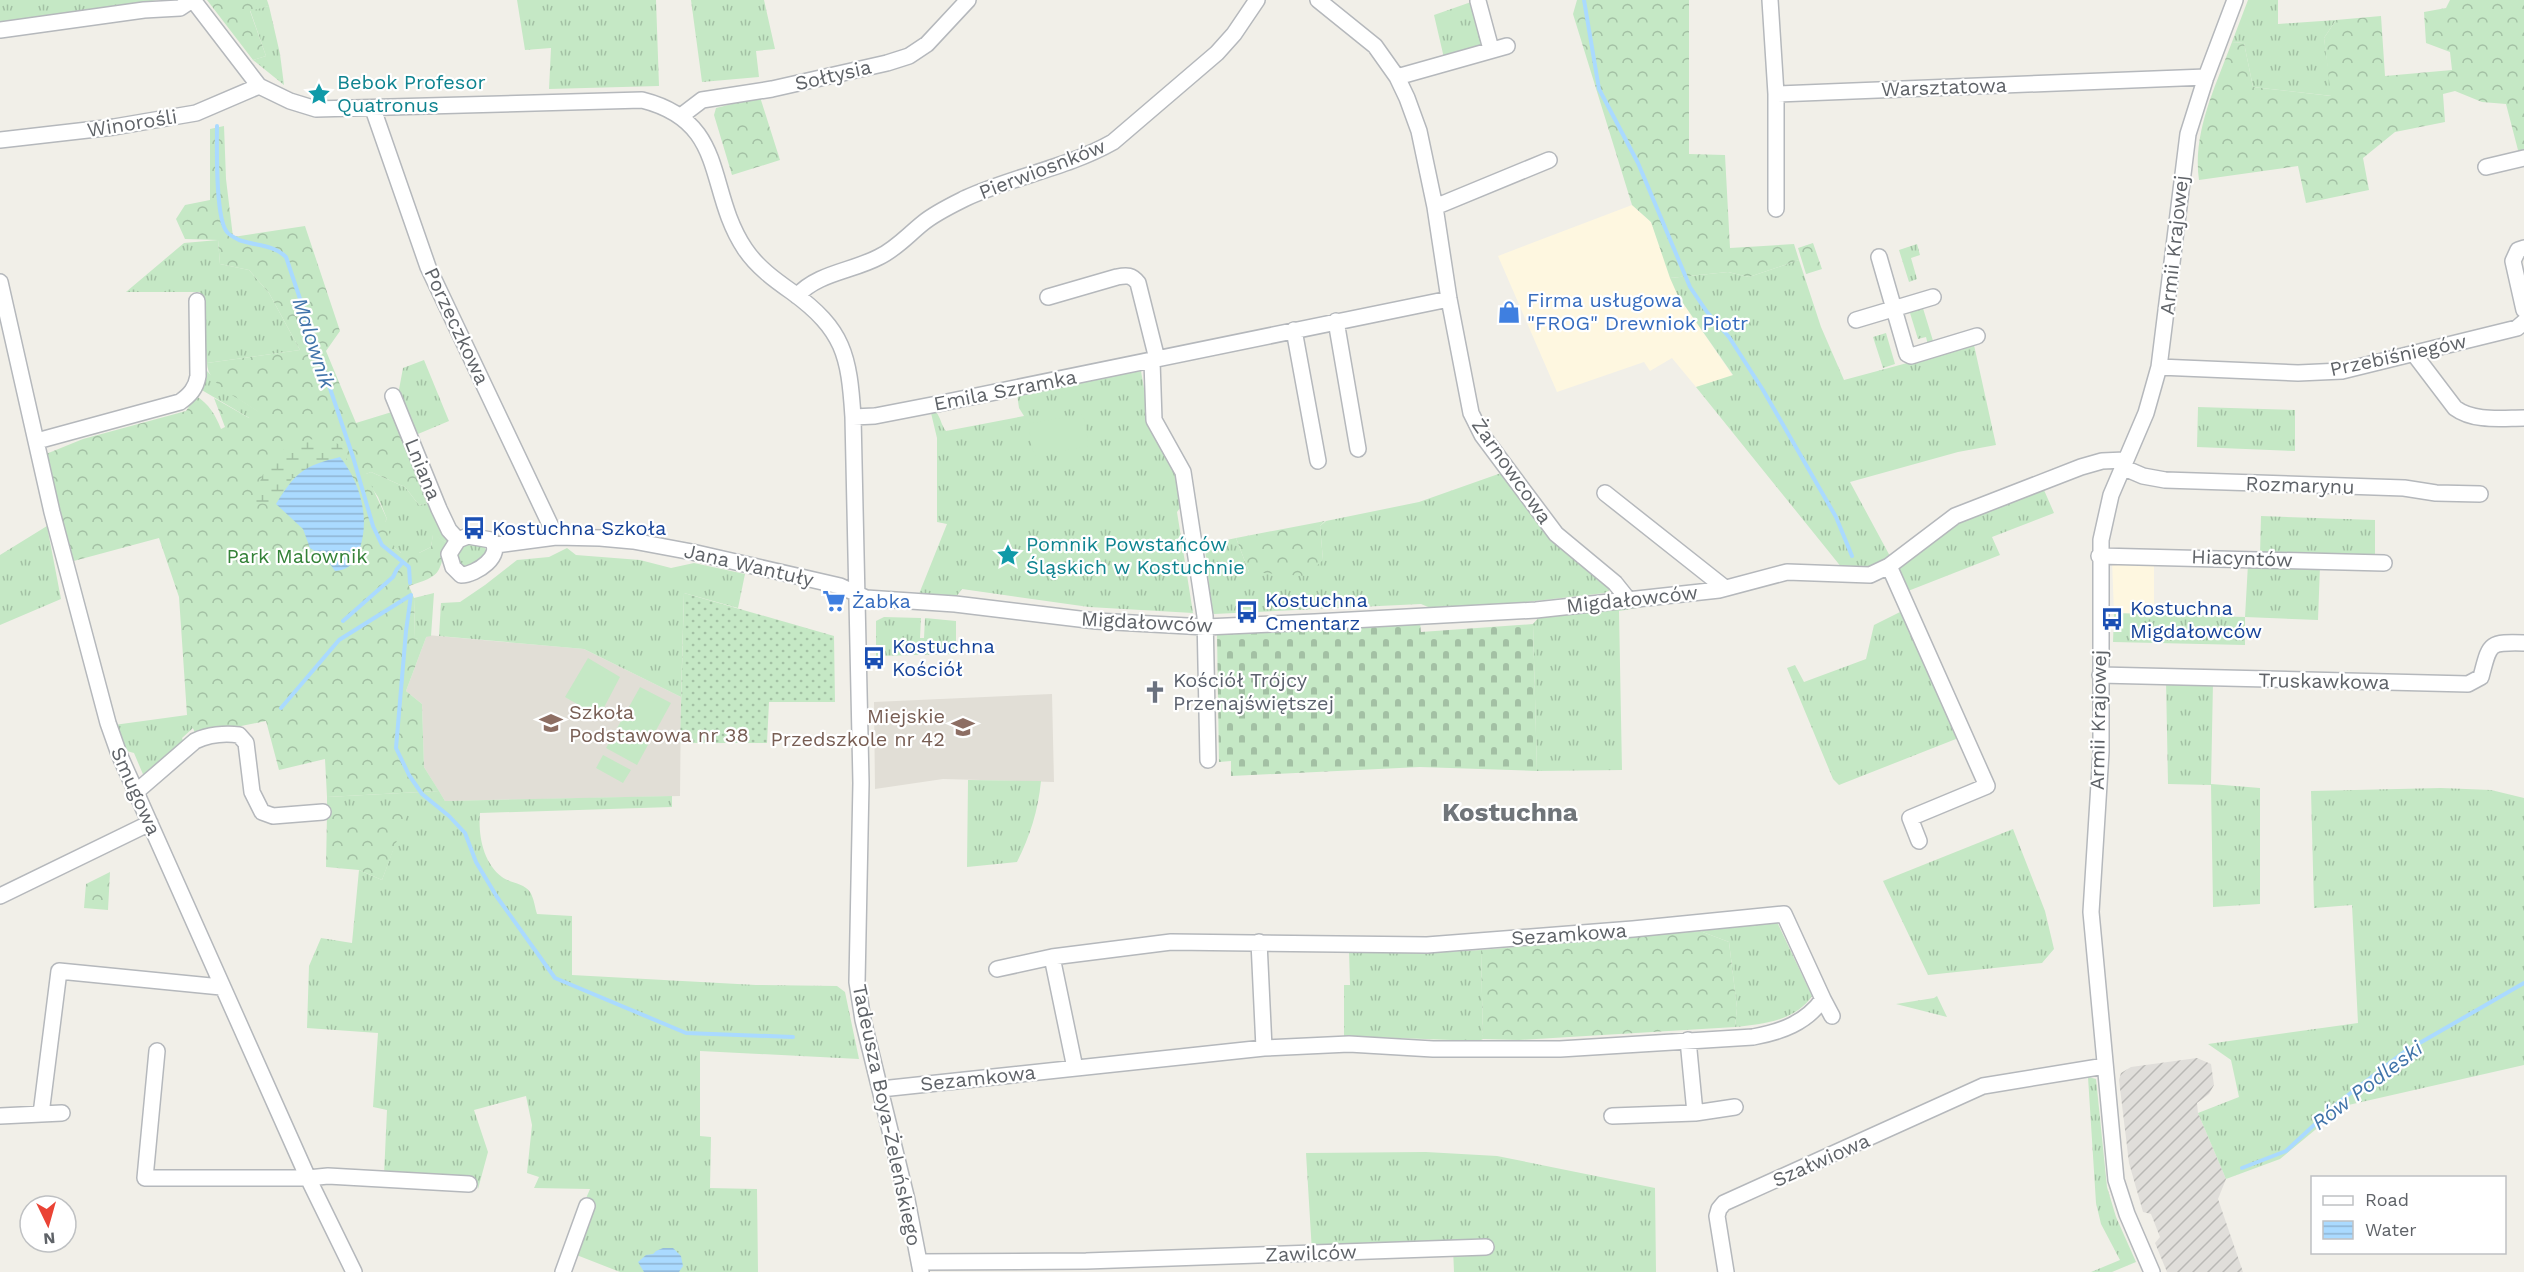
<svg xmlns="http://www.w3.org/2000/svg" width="2524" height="1272" viewBox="0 0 2524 1272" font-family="'Work Sans',sans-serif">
<defs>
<pattern id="industrial-furrows" width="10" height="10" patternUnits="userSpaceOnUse" patternTransform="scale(1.5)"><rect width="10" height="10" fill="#e0deda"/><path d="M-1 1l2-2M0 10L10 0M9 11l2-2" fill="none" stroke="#b9b8b5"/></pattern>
<pattern id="grass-tufts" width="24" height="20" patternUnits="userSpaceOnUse" patternTransform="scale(1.5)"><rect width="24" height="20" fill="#c5e8c5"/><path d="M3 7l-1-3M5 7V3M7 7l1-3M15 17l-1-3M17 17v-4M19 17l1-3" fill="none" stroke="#a3c0a4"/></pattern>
<pattern id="forest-crowns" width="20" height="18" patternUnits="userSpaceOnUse" patternTransform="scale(1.5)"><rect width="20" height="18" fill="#c5e8c5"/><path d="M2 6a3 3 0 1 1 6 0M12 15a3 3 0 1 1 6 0" fill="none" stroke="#a3c0a4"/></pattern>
<pattern id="wetland-marsh" width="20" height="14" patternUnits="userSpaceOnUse" patternTransform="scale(1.5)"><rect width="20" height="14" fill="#c5e8c5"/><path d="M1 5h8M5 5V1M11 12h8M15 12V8" fill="none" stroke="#a3c0a4"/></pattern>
<pattern id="cemetery-stones" width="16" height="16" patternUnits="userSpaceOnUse" patternTransform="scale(1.5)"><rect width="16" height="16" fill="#c5e8c5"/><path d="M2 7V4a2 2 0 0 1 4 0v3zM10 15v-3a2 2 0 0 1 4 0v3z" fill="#a3c0a4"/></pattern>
<pattern id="garden-dots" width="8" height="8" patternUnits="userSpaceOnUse" patternTransform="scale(1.5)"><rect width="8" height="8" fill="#c5e8c5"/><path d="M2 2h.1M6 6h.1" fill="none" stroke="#a3c0a4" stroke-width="1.8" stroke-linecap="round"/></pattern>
<pattern id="water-rules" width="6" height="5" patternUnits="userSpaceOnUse" patternTransform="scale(1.5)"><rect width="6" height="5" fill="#aadaff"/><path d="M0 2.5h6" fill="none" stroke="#8eb4d2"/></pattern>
</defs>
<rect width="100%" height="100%" fill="#f1efe8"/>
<path fill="#fef7e0" d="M1632,205L1651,222L1678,296L1733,376L1696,387L1672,358L1650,371L1644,362L1557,392L1498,256Z
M2112,561L2154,562V614L2114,613Z"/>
<path fill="url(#industrial-furrows)" d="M2197,1058L2211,1064L2214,1085L2209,1094L2197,1103L2198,1113L2226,1179L2218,1199L2243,1272H2167L2155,1243L2160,1237L2151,1214L2143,1212L2129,1163L2119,1080L2121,1073L2131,1067Z"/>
<path fill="#e1ded6" d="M427,635L584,649L681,697L680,796L445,801L424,767L422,704L406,691Z
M1052,694L1054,782L943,779L875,789L874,702Z"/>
<path fill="url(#grass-tufts)" d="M0,0H158L0,25Z
M517,0H656L659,86L549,89L551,48L525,50Z
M691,0H764L775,49L756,51L759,77L702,82Z
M2248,0H2278V24L2336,20L2324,38L2332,96L2253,87L2244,43L2232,42Z
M1474,1L1485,40L1482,47L1444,58L1434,15Z
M269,6L280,54L284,85L253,60L266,56L250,10Z
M218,240L220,264L249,270L269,293L300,350L207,363L200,292H126L184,243Z
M1917,244L1920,255L1911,258L1917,279L1909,282L1899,250Z
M1799,260L1821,327L1844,380L1974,345L1996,445L1958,452L1850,482L1891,558L1873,567L1842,568L1696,387L1733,375L1678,296L1670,278L1728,272L1749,277Z
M1922,305L1934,344L1928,345L1926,337L1918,339L1910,313L1901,315L1902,311Z
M1886,333L1895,364L1883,368L1873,337Z
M424,360L449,421L406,439L395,411L403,368Z
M207,371L224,389L303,441L293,444L200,389Z
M1141,371L1150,424L1176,471L1183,504L1177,512L1193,613L1089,607L962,589L956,597L919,594L947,524L937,522V438L931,413L936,412C941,418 941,425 946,431L1024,416L1019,408L1017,394Z
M2198,407L2295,410V451L2197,447Z
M371,472L405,487L419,505L432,502L451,538L447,543L433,535L431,547L419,553H401L389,543L382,526L387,519L378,497L363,475Z
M1504,472L1611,589L1605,593L1518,603L1433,609L1421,604L1214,614L1212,612L1205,549L1208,544L1236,538L1249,572L1323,560L1320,526L1326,521L1419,502Z
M2044,490L2054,513L1992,537L2000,555L1908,591L1898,568L1956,523Z
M2261,516L2375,520V560L2260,555Z
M47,526L61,599L0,625V555Z
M483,543L488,555L473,568H461L454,551L459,544Z
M567,548L576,555L640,560L671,568L694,563L745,574L738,608L684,593L681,697L584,649L439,636L441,603L460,602L485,585L517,560L549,557Z
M2248,564L2320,566L2318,620L2245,617V645L2113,642L2114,613L2245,617Z
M434,593L431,636L415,639L414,598Z
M1642,604L1643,607L1619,611L1622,770L1537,771L1533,624L1539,617Z
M1904,610L1961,737L1839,785L1833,779L1787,668L1795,665L1804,682L1866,659L1874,625Z
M884,617L921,618L920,638H924L925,618L956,621V654L876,656V621Z
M2166,680L2213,682L2211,784L2260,788V904L2213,907L2211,785L2168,784Z
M187,715L217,723L193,728L182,738L184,743L145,779L134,753L123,750L114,725Z
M968,780L1041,781C1038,811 1030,836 1017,862L967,867Z
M2441,788L2491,790L2524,798V1065L2344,1106L2280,1159L2226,1179L2198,1113L2239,1097L2231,1060L2208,1044L2358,1023L2352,905L2314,908L2311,791Z
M439,791L445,801L672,796V807L480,813C478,835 483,863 502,877C510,883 524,883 530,892C534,898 535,908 537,914L572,916V975L756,985L837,986L845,992L859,1059L700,1051V1136L711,1137L710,1188L757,1189L758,1272H620L574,1254L594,1206L584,1203L590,1189L534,1188L539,1177L527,1173L532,1125L526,1096L474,1110L488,1152L478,1189L476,1179L384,1175L387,1110L373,1107L378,1033L307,1028L309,966L321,938L352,943L359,870L382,880L406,814H327V797Z
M2013,829L2045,911L2054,949L2042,963L1928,975L1883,881Z
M1777,922L1812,996C1795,1021 1763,1024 1735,1027L1737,1008L1729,942L1700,931Z
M1481,950L1483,1039L1479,1041L1344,1036V985H1350L1349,951L1441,952Z
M1937,996L1947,1017L1896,1004L1934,998Z
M2088,1077L2096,1079L2107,1187L2116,1217L2136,1262L2112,1272H2091L2120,1260L2101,1224L2096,1203Z
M1426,1152L1497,1156L1655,1188L1656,1272H1454L1453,1248L1312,1252L1306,1153Z"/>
<path fill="url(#forest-crowns)" d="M207,0H267L269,6L250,11L266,56L253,60Z
M1577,0H1689V154L1725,155L1730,248L1794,244L1799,260L1749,277L1728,272L1670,278L1651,222L1632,205L1573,14Z
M2450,0H2524V153L2519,154L2506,104L2482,102L2455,91L2443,94L2445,122L2395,132L2363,158L2369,190L2306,203L2298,166L2199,180C2192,133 2216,85 2232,42L2244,43L2253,87L2331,96L2324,38L2336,20L2381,16L2385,76L2452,70L2450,52L2426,43L2424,12L2446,8Z
M760,97L780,160L732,175L714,115L716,108Z
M224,126L226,179L233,237L305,226L340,331L326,351L356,423L395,411L432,502L419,505L405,487L371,472L366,474L387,519L385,522L395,548L401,553H419L431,547L433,534L447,543C438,575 442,575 409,586L414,598L415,639L427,635L406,691L422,704L424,767L439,791L327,797L325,759L279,770L266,721L196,735L187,715L179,597L159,538L70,562L46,454L83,439L186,411L196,396C209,404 215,414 221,429L225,427L214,398L249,418L260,414C244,399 208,388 207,363L300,350L269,293L249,270L220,264L218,240L185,239L176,219L185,205L210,200V129Z
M1813,243L1822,269L1806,274L1798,248Z
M1325,521L1320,526L1323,560L1306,576L1249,572L1236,538Z
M327,814H407L382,880L359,870L326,867Z
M110,872L108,910L84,908L86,884Z
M1700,931L1729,942L1737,1008L1735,1027L1519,1040L1483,1039L1481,950Z"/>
<path fill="url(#wetland-marsh)" d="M308,439C339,442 342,438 350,470L340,457L293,477L276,504L251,503L271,455Z"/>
<path fill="url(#cemetery-stones)" d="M1420,622L1421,632L1533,624L1537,771L1420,767L1231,776V761L1219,762L1217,634Z"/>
<path fill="url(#garden-dots)" d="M684,593L834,636L835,702H769L767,743H680Z"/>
<path fill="#c5e8c5" d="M1083,414L1089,446L1034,456L1028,424Z
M588,658L620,677L599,717L565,697Z
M640,687L671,703L637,765L606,748Z
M603,755L631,770L623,783L596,768Z"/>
<path fill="url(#water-rules)" d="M340,457C360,482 370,517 360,548C355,562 350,570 335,571L325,557L310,548L303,529L276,504C296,472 303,466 340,457Z
M663,1248H673L681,1256L683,1266L679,1272H644L638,1262L646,1255L653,1254L656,1251Z"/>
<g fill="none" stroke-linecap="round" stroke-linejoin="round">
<path stroke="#aadaff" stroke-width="4" d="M1584,0L1599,89L1638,163L1690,287L1707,312L1729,337L1763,390L1836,517L1852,556
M217,126C217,146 215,218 227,232C229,235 235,238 239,240C256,246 272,244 286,257L353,457L373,526L382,545L409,567L410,583
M411,595L406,631L396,748L409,775L422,794L449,816L465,833L476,862L497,897L555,978L686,1033L793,1037
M343,621L393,577L397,569L403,562
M281,708L339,640L411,595
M2242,1168L2286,1151L2339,1102L2404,1052L2524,983"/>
<g stroke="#b5b8bc" stroke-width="18">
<path id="minor" d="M193,0L259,86L290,101L316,109L642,100C729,122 705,189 745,249C757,267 775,280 792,292C844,330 849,355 853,417L861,783L857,982L863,1020L907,1200L921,1272
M1318,0L1375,46L1397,77L1407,98L1419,131L1435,207L1449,299L1471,413L1482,435L1556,534L1615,583L1627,598
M1770,0L1776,94L2206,77
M1478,1L1491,49
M0,30L144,10L180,8L192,0
M1397,77L1507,46
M373,109L428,267L556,537
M681,116L702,100L772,89L887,63L909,56L927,44L968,0
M0,140L114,127L196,113L259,86
M2486,167L2524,158
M1435,207L1549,160
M1776,209V94
M2524,248L2518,250L2513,261L2524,310
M1879,257L1907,354L1911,356L1977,336
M0,282L52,512L108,723L119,754L308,1178L354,1272
M797,296C817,273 853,271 879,257C896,249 908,235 923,223C935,213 952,205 966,198C1014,176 1067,168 1113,142L1217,53L1234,34L1257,0
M1048,297L1117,277C1127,275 1132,275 1138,283L1157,359
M1856,320L1933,297
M1336,321L1358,449
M1294,330L1318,461
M2414,354L2455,408C2474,422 2502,418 2524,418
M1152,361L1154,420L1183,472L1205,616L1208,760
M2159,367L2298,373L2342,371L2517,328L2524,322
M393,396L439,509L449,530L458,540
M853,417L875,416L937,404L1449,299
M37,441L180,402C190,395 196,388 198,376L197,301
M2122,467L2143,476L2165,480L2404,488L2436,493L2480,494
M1605,493L1725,588
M468,536L491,540C505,555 476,575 461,575L453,567L449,554L458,540Z
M496,545L556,537L600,538L633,541L692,552L840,586L866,598L955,604L1096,621L1206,627L1315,622L1536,610L1719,590L1787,572L1870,575L1889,566L1955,516L2081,467L2102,461L2125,460
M2099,556L2384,563
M1889,566L1987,786L1910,818L1919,841
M2100,675L2468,684L2481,677C2490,643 2488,642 2524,643
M136,792L195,741C208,735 225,733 239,735L246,743L252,792L262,812L273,816L323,812
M0,896L150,823
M1259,942L1264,1048
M1052,957L1075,1068
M1823,999L1832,1016
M1688,1040L1695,1113
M157,1051L145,1178H308L328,1176L469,1184
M881,1089L1264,1048L1349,1044L1433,1049H1560L1753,1037C1781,1032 1806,1023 1823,999L1784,914L1633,929L1427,945L1171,942L1052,957L997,969
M41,1114L59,971L221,987
M0,1116L62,1113
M1612,1116L1695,1113L1735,1107
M920,1262L1086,1261L1486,1247
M563,1272L587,1206
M1726,1272L1717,1216L1719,1209L1724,1203L1983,1086L2105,1066
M2152,1272L2127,1214L2116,1180L2091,912L2101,752V540L2111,495L2146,413L2159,367L2188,134L2206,77L2235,0"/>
</g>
<use href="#minor" stroke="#fff" stroke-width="15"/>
</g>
<defs>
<g id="sight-bare" transform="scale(1.8)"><path d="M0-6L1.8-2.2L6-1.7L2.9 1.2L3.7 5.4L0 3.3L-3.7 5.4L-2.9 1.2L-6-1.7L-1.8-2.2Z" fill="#0f9aa8" stroke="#fff" stroke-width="2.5" paint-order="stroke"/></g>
<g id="shop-bare" transform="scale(1.8)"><path d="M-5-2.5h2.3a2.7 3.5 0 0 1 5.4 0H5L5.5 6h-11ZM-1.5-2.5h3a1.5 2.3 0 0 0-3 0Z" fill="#3f7fe0" stroke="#fff" stroke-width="2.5" paint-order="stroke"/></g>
<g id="bus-bare" transform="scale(1.8)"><path d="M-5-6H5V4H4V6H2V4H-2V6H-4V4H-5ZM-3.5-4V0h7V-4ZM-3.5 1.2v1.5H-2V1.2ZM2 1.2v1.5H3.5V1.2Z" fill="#1a4fb4" stroke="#fff" stroke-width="2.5" paint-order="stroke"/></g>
<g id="supermarket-bare" transform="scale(1.8)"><path d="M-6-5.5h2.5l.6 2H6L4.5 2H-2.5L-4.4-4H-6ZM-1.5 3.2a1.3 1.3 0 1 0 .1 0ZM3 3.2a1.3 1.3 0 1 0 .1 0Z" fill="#3f7fe0" stroke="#fff" stroke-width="2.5" paint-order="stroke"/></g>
<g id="church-bare" transform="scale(1.8)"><path d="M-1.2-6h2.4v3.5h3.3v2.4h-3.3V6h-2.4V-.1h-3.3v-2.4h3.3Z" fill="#6b7280" stroke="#fff" stroke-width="2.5" paint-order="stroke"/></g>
<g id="school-bare" transform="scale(1.8)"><path d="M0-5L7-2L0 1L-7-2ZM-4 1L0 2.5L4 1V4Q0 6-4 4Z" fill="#8d6e63" stroke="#fff" stroke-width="2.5" paint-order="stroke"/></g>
</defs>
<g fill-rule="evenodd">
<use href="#sight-bare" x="319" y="94"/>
<use href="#shop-bare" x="1509" y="312"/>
<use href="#bus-bare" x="474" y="528"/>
<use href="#sight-bare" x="1008" y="555"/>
<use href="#supermarket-bare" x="834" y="601"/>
<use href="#bus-bare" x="1247" y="612"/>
<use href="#bus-bare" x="2112" y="619"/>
<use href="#bus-bare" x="874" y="658"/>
<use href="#church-bare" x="1155" y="692"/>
<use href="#school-bare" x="551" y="723"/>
<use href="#school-bare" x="963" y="727"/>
</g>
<g text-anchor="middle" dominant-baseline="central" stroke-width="4.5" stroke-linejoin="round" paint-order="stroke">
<g font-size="20" fill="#5f6368" stroke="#fff">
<text transform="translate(833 75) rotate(-13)">Sołtysia</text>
<text transform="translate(1944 87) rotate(-2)">Warsztatowa</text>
<text transform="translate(132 123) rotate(-9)">Winorośli</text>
<text transform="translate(1042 169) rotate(-21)">Pierwiosnków</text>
<text transform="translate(2174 245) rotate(-84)">Armii Krajowej</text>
<text transform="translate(457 326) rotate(65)">Porzeczkowa</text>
<text transform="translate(2398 355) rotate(-12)">Przebiśniegów</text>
<text transform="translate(1005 390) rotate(-11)">Emila Szramka</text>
<text transform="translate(423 469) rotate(68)">Lniana</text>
<text transform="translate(1512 471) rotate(55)">Żarnowcowa</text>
<text transform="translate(2300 485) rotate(2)">Rozmarynu</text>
<text transform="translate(2242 558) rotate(2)">Hiacyntów</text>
<text transform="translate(749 565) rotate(13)">Jana Wantuły</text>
<text transform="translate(1632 599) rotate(-6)">Migdałowców</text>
<text transform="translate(1147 622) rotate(3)">Migdałowców</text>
<text transform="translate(2324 681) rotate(1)">Truskawkowa</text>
<text transform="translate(2098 720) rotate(-89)">Armii Krajowej</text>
<text transform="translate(136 791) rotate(66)">Smugowa</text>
<text transform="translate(1569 934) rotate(-4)">Sezamkowa</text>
<text transform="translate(978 1078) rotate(-6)">Sezamkowa</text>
<text transform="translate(887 1115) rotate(78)">Tadeusza Boya-Żeleńskiego</text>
<text transform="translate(1821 1160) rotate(-24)">Szałwiowa</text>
<text transform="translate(1311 1253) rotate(-2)">Zawilców</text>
</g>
<g font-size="20" fill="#0d838f" stroke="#fff" text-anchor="start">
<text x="337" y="82">Bebok Profesor<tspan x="337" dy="23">Quatronus</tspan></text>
<text x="1026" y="544">Pomnik Powstańców<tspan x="1026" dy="23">Śląskich w Kostuchnie</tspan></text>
</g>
<g font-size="20" fill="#366cbe" stroke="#fff" text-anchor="start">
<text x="1527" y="300">Firma usługowa<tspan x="1527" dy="23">"FROG" Drewniok Piotr</tspan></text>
<text x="852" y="601">Żabka</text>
</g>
<g font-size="20" fill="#164399" stroke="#fff" text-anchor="start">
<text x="492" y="528">Kostuchna Szkoła</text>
<text x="1265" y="600">Kostuchna<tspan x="1265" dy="23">Cmentarz</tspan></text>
<text x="2130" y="608">Kostuchna<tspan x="2130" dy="23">Migdałowców</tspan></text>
<text x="892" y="646">Kostuchna<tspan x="892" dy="23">Kościół</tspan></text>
</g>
<g font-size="20" fill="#348238" stroke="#fff">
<text x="297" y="556">Park Malownik</text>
</g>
<g font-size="20" fill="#5b616d" stroke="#fff" text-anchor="start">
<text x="1173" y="680">Kościół Trójcy<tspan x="1173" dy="23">Przenajświętszej</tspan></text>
</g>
<g font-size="20" fill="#785e54" stroke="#fff" text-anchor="start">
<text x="569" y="712">Szkoła<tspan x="569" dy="23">Podstawowa nr 38</tspan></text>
<text x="945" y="716" text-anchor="end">Miejskie<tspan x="945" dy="23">Przedszkole nr 42</tspan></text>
</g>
<g font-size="21" font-style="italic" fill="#4174aa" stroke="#fff">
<text transform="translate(314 343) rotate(72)">Malownik</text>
<text transform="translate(2367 1085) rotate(-37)">Rów Podleski</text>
</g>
<g font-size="26" font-weight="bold" fill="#70757a" stroke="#fff">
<text x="1510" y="812">Kostuchna</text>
</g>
</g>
<rect x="2311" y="1176" width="195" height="78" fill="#ffffff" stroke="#bfc1c3" stroke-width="1.5"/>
<rect x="2323" y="1196" width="30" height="9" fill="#ffffff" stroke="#bfc1c3" stroke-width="1.5"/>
<text x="2365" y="1206" font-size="18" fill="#5f6368">Road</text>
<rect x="2323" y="1221" width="30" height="18" fill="url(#water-rules)" stroke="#bfc1c3" stroke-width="1.5"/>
<text x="2365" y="1236" font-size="18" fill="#5f6368">Water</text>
<g transform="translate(48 1224) rotate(175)"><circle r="28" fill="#ffffff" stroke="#bfc1c3" stroke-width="1.5"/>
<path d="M0-4.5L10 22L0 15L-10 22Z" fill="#ea4335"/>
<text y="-9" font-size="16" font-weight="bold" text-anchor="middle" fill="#5f6368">N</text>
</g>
</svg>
